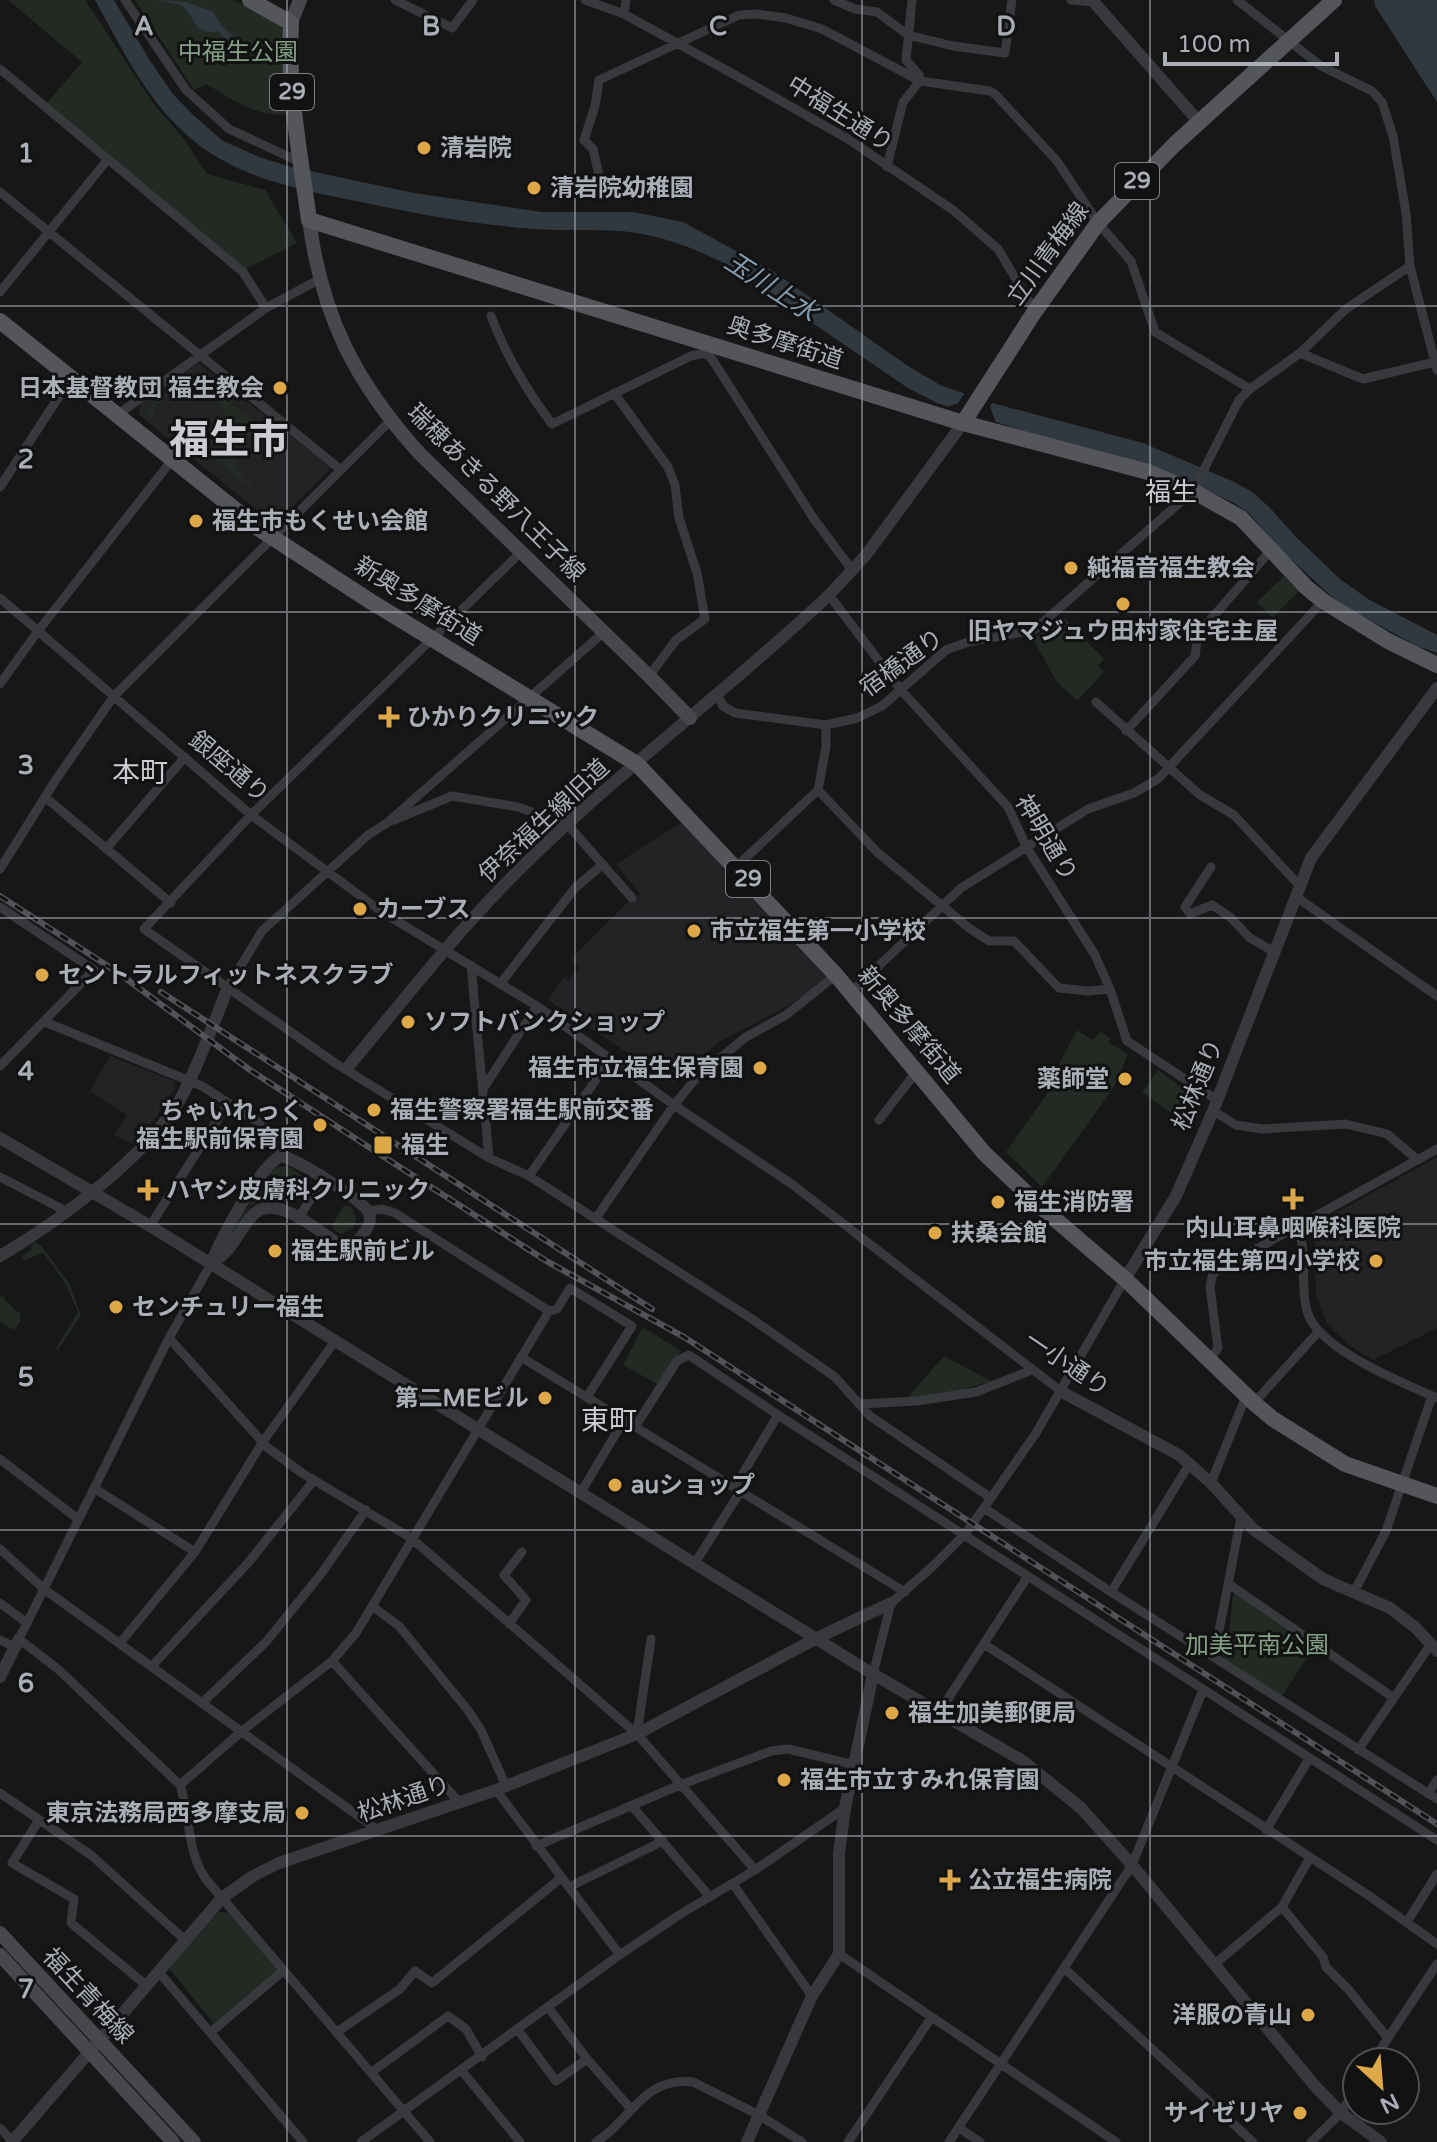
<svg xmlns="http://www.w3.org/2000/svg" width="1437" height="2142" viewBox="0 0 1437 2142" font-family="'Varela Round','Noto Sans JP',sans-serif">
<rect width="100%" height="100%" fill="#171718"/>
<path fill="#232325" d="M198,363L329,466V471L283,516L267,518L139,415L140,403Z
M684,821L833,977L782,1009L719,1042L673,1083L548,1000L564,977L567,980L579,968L571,959L628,902L640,894L616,864Z
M110,1056L174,1081L175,1088L146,1132L133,1144L114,1135L127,1115L90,1091Z
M1437,1157V1328L1373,1360L1349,1345L1327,1324L1316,1296L1314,1225Z"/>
<path fill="#232a24" d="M8,0H85L153,103L184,139L207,174L265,190L297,243L246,269L47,103L82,62Z
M135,0H233L281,26L287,37L290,114C256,118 234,100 206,84L194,90Z
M188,379L201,389V380L260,427C221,468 231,458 260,496L209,455C219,443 232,417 218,403C211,395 194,389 185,383L156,405L152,418L143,410Z
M1284,576L1299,591L1272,618L1257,602Z
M1064,618L1104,659L1098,666L1104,672L1077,701L1057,682L1033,639Z
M1077,1030L1092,1040L1101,1032L1111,1039L1108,1042L1128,1054L1114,1087L1042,1187L1006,1152L1051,1088L1048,1085Z
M1158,1070L1201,1102L1189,1126L1142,1092Z
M289,1166L301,1175L300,1187L296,1189L268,1175L277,1167Z
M264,1182L283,1186L293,1192V1199C277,1204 271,1192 250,1206L228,1244L225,1243Z
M344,1206H351L356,1219L353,1228L341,1234L333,1229L332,1225Z
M35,1242L41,1246L69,1283L81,1315L58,1350L56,1348L78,1312L66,1285L43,1252L25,1261L22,1256L32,1249L31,1246Z
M4,1294L5,1300L20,1314V1322L14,1330L0,1322V1297Z
M643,1327L681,1351L661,1386L623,1365Z
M944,1356L991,1381L952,1393L907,1398Z
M1236,1594L1309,1646L1310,1653L1284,1693L1279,1695L1224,1659L1221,1652L1229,1634L1233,1596Z
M219,1912L230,1913L279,1969L214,2024L169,1968Z"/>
<path fill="#313940" d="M95,0H114L149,59L172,93L192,114L223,141L262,158L291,167L414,193L542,212H633L683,222L771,270L908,366L940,385L992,403L1143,443L1232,481L1251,491L1270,508L1296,537L1340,579L1368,599L1437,635V653L1417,646L1353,611L1330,595L1279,548L1249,513L1234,503L1203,488L937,403L908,388L724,263C691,247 658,234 620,231C592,229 563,231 535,229C478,225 422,215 366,203C304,190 236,180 187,135C146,99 121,47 95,0Z
M156,0L186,2L213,12L222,26L232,35L241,64L231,44L218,31C196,37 195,18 182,5Z
M1374,0H1437V102L1375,6Z"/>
<path fill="#171718" d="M966,391L995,399L990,406L997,426L945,408L958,403Z"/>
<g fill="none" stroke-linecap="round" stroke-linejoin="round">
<path stroke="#38393d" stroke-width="9" d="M125,0L186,90L229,129L300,162
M395,0L452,28L473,0
M585,0L624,14L744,80L848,139L953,210L998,249L1035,311
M834,0L855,9L877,12L908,35L953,46L1005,53L1012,0
M912,0L906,60L919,75L920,81
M1071,0L1094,2
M1237,0L1321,66L1372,91L1382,102L1393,136L1406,213L1410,266L1437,370
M624,14L626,0
M0,69L243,272L266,308
M887,167L903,102L920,81
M601,184L593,149L584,140L595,106L599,80L739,15L756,14L786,18L822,29L920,81L990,91L995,94L1057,161L1098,223L1131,261L1155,332L1250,389
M0,192L341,470
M0,292L108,159
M491,316C506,356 527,391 552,424L691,356L705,353L709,343
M705,353L712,359L814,519L852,570
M1300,353L1363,379L1435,362
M614,393L668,467L675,485L679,518L697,573L705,619L676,640L649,676
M117,415L266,308L320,279
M0,487L71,378
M521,552L251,815L144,929L335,1063L489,1158L529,1176L752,1319L835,1377L870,1416L991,1498
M829,595L901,690L1008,807L1027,848L1095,955L1110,989L1127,1041L1217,1100
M0,598L251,815L382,912L537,1006L674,1105L793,1185L1062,1392
M0,684L38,631L172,460
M717,695L723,706L735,713L826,725L857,718L882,706L946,650L968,642L1034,630L1193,491L1239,400L1250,389L1300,353L1346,309L1410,266
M1096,702L1200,795L1234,815L1298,884
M1126,731L1195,656L1198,634L1271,550
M818,790L877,852L969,928L989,941H1014L1059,988L1088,991L1110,989
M45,797L171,903
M394,820L452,796L518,807L568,825L632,898
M106,849L185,757
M736,867L818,790L826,747V725
M1211,867L1185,907L1190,914L1212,905L1230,917L1250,938L1273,951
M0,869L55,781L114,696L391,420
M1295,896L1437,996
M0,907L94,970L0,1066
M471,965L489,1158
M500,984L575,888L603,864
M228,987L262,931L368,835L387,823L604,632
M851,992L961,888L1088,809L1134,793L1158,779L1323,601
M45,1022L202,1086L270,1130L281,1156
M483,1089L537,1006
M1213,1111L1236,1125L1262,1129L1346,1124L1387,1134L1418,1160
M879,1120L917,1071
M529,1176L611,1058
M0,1177L66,1211
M596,1218L674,1105L697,1077L746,1037L786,1015L836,975
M298,1219L323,1179
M150,1226L228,1103
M1297,1226C1309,1254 1299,1283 1307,1311C1317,1349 1403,1383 1437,1398
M211,1264L169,1338L19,1639L59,1670L180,1785C191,1817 186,1848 205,1878L430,2142
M549,1311L557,1309L570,1288L632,1326L587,1397
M169,1338L268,1448L302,1473L411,1538L637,1734L755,1870
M521,1357L905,1592
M1209,1361L1218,1348L1210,1287L1213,1273L1437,1149
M1254,1403L1319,1331
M861,1404L917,1401L976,1392L1032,1370
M635,1427L677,1361L689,1355L778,1415L1437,1840
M0,1459L78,1519
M1211,1483L1246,1396
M94,1488L195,1552
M734,1488L778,1415
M581,1492L624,1420
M984,1508L1111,1592L1437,1799
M0,1549L44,1589L379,1831
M695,1563L740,1492
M1230,1585L1394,1698
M1111,1592L1190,1463
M1354,1592L1386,1531L1432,1396
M0,1603L27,1623
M372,1606L399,1626L467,1709L481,1730L506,1786
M509,1624L526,1600L504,1575L522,1552
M0,1640L15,1647
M120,1643L195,1552L262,1443L335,1341
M984,1644L1368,1895L1437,1944
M1214,1657L1241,1517
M332,1661L460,1803
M152,1666L248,1563L314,1480
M873,1674L891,1603L933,1566L965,1534L984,1508L1036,1433L1125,1279
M203,1702L266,1642L321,1574L366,1510
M940,1711L1028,1576
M637,1734L651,1639
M1358,1750L1431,1644
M180,1785L242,1731L332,1661L356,1633L549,1311L395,1213L382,1209L369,1211
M496,1790L620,1955
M0,1793L91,1855L185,1940
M1428,1794L1437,1780
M632,1806L710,1897
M39,1820L12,1863L74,1899L71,1923L146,1985
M1266,1830L1309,1759
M536,1846L680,1785L771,1751L788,1749L855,1765
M733,1884L812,1996
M569,1887L663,1841
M1282,1907L1323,1957L1326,1967L1348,1989L1387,2037
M1407,1922L1437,1874
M839,1954L1116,2142
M1215,1964L1282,1907L1309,1859
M1064,1968L1253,2142
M158,1971L303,2142
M548,2007L587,2059L631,2109
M518,2030L556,2081L587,2059
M211,2032L283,1971
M337,2032L400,1989L415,1971L432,1983L561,1878
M1372,2062L1437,1964
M462,2071L520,2142
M372,2072L448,2016L466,2029L482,2057
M0,2128L13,2142
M959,2128L980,2142
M361,2142L618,1956L679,1915L755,1870L845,1808
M596,2142C632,2120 643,2076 693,2082L759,2115L802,2142
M848,2142L931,2018
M949,2142L1132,1865L1203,1690
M1311,2142L1341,2113L1357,2086"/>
<path stroke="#38393d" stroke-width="12" d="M1092,0L1199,122
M347,1068C399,1006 449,941 506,883C607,780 724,694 829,595L866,555L963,423
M0,1138L150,1226L873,1674L1023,1761L1081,1808L1132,1865L1315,2086L1341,2113L1381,2142
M281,1156C295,1158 365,1201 369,1213C372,1222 367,1229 362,1236C356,1244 350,1246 341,1246C320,1232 273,1190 252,1216C235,1236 235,1248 211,1264C220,1240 259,1166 281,1156Z
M0,1256C58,1222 151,1154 183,1094C200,1061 214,1023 228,987
M1125,1279L1176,1196L1213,1111L1311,858L1437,688
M1062,1392L1179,1455L1211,1483L1253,1529L1323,1579L1390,1608L1416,1628L1437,1651
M0,1677L19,1639
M12,2142L222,1898L253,1876L279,1863L496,1790L637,1734L817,1638L891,1603
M747,2142L812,1996L839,1954V1854L845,1808L873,1674"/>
<path stroke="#46484d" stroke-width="14" d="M291,23L300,0
M309,220C322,317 355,382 420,454L649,676L690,718
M0,1933L194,2142
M0,1955L173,2142"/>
<path stroke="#54565b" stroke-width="16" d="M250,0L291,23C287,89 300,154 309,220L963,423L1148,472L1193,491L1241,518L1306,587L1323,601L1388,641L1437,665
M0,321L258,528L370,601L637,764L836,975L984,1153L1042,1208L1125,1279L1254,1403L1273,1419L1345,1464L1437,1496
M963,423L1035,311L1098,223L1175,144L1334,0"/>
<g stroke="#515358" stroke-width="6">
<path id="rail" d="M0,896L117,972L250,1070L381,1155L548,1262L684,1337L1437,1824
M161,992L652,1309"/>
</g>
<use href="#rail" stroke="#121213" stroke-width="3" stroke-dasharray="9" stroke-linecap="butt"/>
</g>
<path fill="none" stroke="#aaaeb7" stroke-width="2" stroke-opacity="0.55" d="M287,0V2142M575,0V2142M862,0V2142M1150,0V2142M0,306H1437M0,612H1437M0,918H1437M0,1224H1437M0,1530H1437M0,1836H1437"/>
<g fill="#dea848" stroke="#121213" stroke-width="3">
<circle cx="424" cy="148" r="8"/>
<circle cx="534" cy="188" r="8"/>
<circle cx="280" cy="388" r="8"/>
<circle cx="196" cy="521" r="8"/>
<circle cx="1071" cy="568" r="8"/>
<circle cx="1123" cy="604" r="8"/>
<path d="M385 705h8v8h8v8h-8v8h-8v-8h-8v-8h8z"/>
<circle cx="360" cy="909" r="8"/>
<circle cx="694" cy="931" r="8"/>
<circle cx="42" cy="975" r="8"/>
<circle cx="408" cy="1022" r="8"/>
<circle cx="760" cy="1068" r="8"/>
<circle cx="1125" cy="1079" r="8"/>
<circle cx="374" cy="1110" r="8"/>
<circle cx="320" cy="1125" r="8"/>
<rect x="373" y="1135" width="20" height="20" rx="4"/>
<path d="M144 1178h8v8h8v8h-8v8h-8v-8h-8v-8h8z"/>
<path d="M1289 1187h8v8h8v8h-8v8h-8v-8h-8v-8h8z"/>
<circle cx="998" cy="1202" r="8"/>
<circle cx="935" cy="1233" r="8"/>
<circle cx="275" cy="1251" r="8"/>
<circle cx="1376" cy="1261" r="8"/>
<circle cx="116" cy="1307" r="8"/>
<circle cx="545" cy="1398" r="8"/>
<circle cx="615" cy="1485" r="8"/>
<circle cx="892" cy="1713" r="8"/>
<circle cx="784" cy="1780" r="8"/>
<circle cx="302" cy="1813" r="8"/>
<path d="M946 1868h8v8h8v8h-8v8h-8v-8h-8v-8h8z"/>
<circle cx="1308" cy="2015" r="8"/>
<circle cx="1300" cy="2113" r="8"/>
</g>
<g text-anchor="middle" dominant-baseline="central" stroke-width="6" stroke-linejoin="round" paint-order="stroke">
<g fill="#121213" stroke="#7c7f86" stroke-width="2">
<rect x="270" y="74" width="44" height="36" rx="6"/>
<rect x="1115" y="163" width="44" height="36" rx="6"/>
<rect x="726" y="861" width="44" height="36" rx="6"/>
</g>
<g font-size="22" font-weight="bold" fill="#aaaeb7">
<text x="292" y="92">29</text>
<text x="1137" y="181">29</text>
<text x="748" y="879">29</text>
</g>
<g font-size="24" fill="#83a084" stroke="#121213">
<text x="238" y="52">中福生公園</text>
<text x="1257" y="1645">加美平南公園</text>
</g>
<g font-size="24" fill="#aaaeb7" stroke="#121213">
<text transform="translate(840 114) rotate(32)">中福生通り</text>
<text transform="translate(1048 254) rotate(-54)">立川青梅線</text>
<text transform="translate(785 343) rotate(18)">奥多摩街道</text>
<text transform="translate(496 493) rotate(45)">瑞穂あきる野八王子線</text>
<text transform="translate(418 601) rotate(32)">新奥多摩街道</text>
<text transform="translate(902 663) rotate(-36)">宿橋通り</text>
<text transform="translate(229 767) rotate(40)">銀座通り</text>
<text transform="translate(544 821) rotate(-43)">伊奈福生線旧道</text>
<text transform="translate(1046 838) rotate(59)">神明通り</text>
<text transform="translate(909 1025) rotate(50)">新奥多摩街道</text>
<text transform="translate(1198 1085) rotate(-68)">松林通り</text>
<text transform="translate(1067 1364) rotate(34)">一小通り</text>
<text transform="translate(404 1799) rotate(-19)">松林通り</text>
<text transform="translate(88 1996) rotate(47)">福生青梅線</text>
</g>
<g font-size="24" font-weight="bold" fill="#aaaeb7" stroke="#121213" text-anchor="start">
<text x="440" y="148">清岩院</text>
<text x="550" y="188">清岩院幼稚園</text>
<text x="264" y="388" text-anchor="end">日本基督教団 福生教会</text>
<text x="212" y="521">福生市もくせい会館</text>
<text x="1087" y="568">純福音福生教会</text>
<text x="1123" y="631" text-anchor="middle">旧ヤマジュウ田村家住宅主屋</text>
<text x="407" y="717">ひかりクリニック</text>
<text x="376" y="909">カーブス</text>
<text x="710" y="931">市立福生第一小学校</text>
<text x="58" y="975">セントラルフィットネスクラブ</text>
<text x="424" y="1022">ソフトバンクショップ</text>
<text x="744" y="1068" text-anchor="end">福生市立福生保育園</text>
<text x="1109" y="1079" text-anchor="end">薬師堂</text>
<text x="390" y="1110">福生警察署福生駅前交番</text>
<text x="304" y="1111" text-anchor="end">ちゃいれっく<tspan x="304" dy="28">福生駅前保育園</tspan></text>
<text x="401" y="1145">福生</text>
<text x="166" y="1190">ハヤシ皮膚科クリニック</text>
<text x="1014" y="1202">福生消防署</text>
<text x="1293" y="1228" text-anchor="middle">内山耳鼻咽喉科医院</text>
<text x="951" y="1233">扶桑会館</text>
<text x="291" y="1251">福生駅前ビル</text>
<text x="1360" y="1261" text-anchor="end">市立福生第四小学校</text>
<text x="132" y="1307">センチュリー福生</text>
<text x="529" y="1398" text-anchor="end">第二MEビル</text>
<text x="631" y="1485">auショップ</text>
<text x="908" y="1713">福生加美郵便局</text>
<text x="800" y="1780">福生市立すみれ保育園</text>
<text x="286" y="1813" text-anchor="end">東京法務局西多摩支局</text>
<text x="968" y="1880">公立福生病院</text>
<text x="1292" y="2015" text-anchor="end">洋服の青山</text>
<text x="1284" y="2113" text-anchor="end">サイゼリヤ</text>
</g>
<g font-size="26" font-style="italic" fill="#859cae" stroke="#121213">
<text transform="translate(771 287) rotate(33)">玉川上水</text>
</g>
<g font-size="26" fill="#cbcdd3" stroke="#121213">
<text x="1171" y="492">福生</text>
</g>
<g font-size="28" fill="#cbcdd3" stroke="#121213">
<text x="140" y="773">本町</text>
<text x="609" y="1421">東町</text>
</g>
<g font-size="40" font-weight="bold" fill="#cbcdd3" stroke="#121213">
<text x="229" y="440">福生市</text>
</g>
</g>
<g font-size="26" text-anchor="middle" font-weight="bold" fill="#aaaeb7" stroke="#121213" stroke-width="6" stroke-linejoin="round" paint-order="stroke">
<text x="144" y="35">A</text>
<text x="431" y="35">B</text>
<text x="718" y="35">C</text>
<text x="1006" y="35">D</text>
<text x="26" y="162">1</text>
<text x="26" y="468">2</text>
<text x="26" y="774">3</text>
<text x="26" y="1080">4</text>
<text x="26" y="1386">5</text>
<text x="26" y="1692">6</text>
<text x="26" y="1998">7</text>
</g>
<g transform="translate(1381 2086) rotate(154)"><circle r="38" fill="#121213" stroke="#4f5055" stroke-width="2"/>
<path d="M0-6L14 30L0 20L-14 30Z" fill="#dea848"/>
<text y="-12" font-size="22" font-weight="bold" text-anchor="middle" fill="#aaaeb7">N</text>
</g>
<path d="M1165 52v12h172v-12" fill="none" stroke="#aaaeb7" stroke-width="4"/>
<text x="1177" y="52" font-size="24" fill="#aaaeb7" stroke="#121213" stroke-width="6" paint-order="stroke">100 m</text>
</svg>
